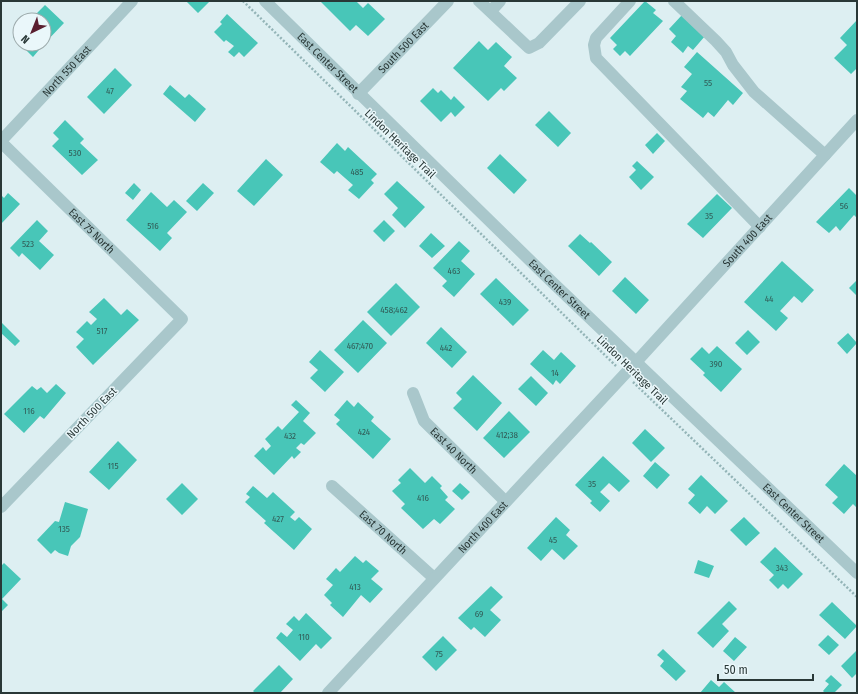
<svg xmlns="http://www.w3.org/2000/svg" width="858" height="694" viewBox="0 0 858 694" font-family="'Fira Sans Condensed',sans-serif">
<rect width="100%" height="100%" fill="#ddeff2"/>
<path fill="#48c6b8" d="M186,1H210L198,13Z
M320,1H356L363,8L368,3L385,19L368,36L356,25L350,31Z
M645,1L656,10L653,13L663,21L630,56L625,51L620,56L613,49L617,45L610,38Z
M45,5L64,23L44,44V20H30Z
M227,14L258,43L244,57L239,52L234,57L228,52L234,46L226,40L224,42L214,32L222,24L220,22Z
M682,15L705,36L693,50L688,46L683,53L671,42L676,36L669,29Z
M857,20V68L851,74L834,58L847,45L840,38Z
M20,30V44L13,37Z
M479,41L488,50L496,42L512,57L504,66L517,78L504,91L501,88L488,101L453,68Z
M20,44H44L33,57Z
M697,52L743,93L733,105L728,100L714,117L708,112L703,118L680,99L687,91L681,87L692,74L684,67Z
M115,68L132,85L104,114L87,97Z
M170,85L185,98L189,94L206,109L195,122L163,94Z
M433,88L438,93L441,90L451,100L454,96L465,107L455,117L451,112L441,122L420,101Z
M549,111L571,133L558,147L535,125Z
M65,120L84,139L80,143L98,160L82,175L52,146L59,139L53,133Z
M657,133L665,141L653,154L645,145Z
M337,143L345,151L348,147L377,174L371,180L374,183L359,199L348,190L353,185L337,171L334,174L320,162Z
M500,154L527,180L514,194L487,168Z
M266,159L283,175L254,206L237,191Z
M637,161L654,177L641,190L629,177L636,170L632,166Z
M397,181L425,207L405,228L392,215L398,208L384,194Z
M134,183L141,190L133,200L125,193Z
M203,183L214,193L197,211L186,201Z
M849,188L857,196V218L854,215L840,231L836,226L829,233L816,222Z
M151,192L167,207L174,200L187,212L167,233L172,238L160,251L126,220Z
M8,193L20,204L1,224V195L4,198Z
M717,194L732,208L703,238L687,224Z
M37,220L48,231L39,241L54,255L40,270L22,253L19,257L10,248Z
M384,220L395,231L384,242L373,231Z
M431,233L445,246L432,258L419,246Z
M580,234L590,243L591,242L612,262L599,276L568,246Z
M459,241L470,251L461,261L475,274L454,297L442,286L447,281L433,268Z
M782,261L814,290L802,303L794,296L780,311L788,318L776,331L744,302Z
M625,277L649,300L636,314L612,291Z
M496,278L529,310L513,326L480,294Z
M857,280V296L849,288Z
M396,283L420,307L391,336L367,312Z
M104,298L121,315L127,309L139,320L93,365L76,347L84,339L76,332L87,321L91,325L97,319L89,312Z
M363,320L387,343L358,373L334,350Z
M1,322L20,341L15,346L1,333Z
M441,327L467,352L452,368L426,343Z
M748,330L760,342L747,355L735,343Z
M848,333L857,343L847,354L837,343Z
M717,346L742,369L721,392L703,375L705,373L690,359L702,347L709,354Z
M320,350L344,372L325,392L310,378L318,370L309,362Z
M543,350L554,360L561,352L576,366L560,384L556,380L553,385L530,364Z
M473,375L502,403L477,431L453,408L462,399L456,393Z
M531,376L548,393L536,406L518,389Z
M56,384L66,393L44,419L40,416L24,433L4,414L32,386L37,390L41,387L47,393Z
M296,400L310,413L303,421L316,433L304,445L301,443L296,448L301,452L294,459L292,456L274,475L254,456L263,447L266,451L271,446L265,439L278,426L282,430L299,412L291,405Z
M347,400L354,407L358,402L374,417L371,421L391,439L373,459L336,424L340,420L334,415Z
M509,411L530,432L504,458L483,438Z
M645,429L665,448L651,462L632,443Z
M118,441L137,460L109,490L89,472Z
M603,456L630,481L619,492L609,483L600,492L610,501L600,512L590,503L592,501L575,485Z
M655,462L670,475L657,489L643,476Z
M844,464L857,476V508L853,504L844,514L832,503L838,497L825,485Z
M410,468L425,483L432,476L442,486L440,488L448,497L445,500L455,509L440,524L434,519L423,529L401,508L405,504L392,491L401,483L398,480Z
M701,475L728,501L715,514L707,506L700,514L688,503L695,495L688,489Z
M182,483L198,499L182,515L166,499Z
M460,483L470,492L462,500L452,491Z
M253,486L267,498L273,492L295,512L290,517L295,521L299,517L312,529L294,550L264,523L266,521L245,502L250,497L246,494Z
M65,502L88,509L80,537L71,546L68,556L59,553L55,550L51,554L37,540L55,521L59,522Z
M556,517L570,530L566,535L578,546L564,560L552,549L541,561L527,548Z
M744,517L760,533L746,546L730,530Z
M775,547L803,574L788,589L783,584L778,589L769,580L774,575L760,562Z
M355,556L363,563L366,560L379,571L371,579L383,589L370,603L361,595L343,617L330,605L332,603L324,595L333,585L326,579L336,568L340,572Z
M698,560L714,566L709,578L694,573Z
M4,563L21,579L2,599L8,605L2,611L1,566Z
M491,586L503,597L490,610L501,620L485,637L474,627L471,630L458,618Z
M729,601L737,609L722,624L729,631L713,648L697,633Z
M832,602L857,626L845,639L819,615Z
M306,613L332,638L321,649L316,644L300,661L276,638L281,632L287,637L293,630L286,624L294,616L299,621Z
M828,635L839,645L829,655L818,645Z
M443,636L457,650L436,671L422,657Z
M735,637L747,647L734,661L723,651Z
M663,649L686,671L676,681L660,666L664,661L657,655Z
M856,651L857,673L852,678L841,666Z
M279,665L293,679L280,693H255L253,691Z
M831,675L842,685L834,693H825L823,691L829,684L825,681Z
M711,680L719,687L724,682L736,693H700Z"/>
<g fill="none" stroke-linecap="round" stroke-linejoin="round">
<path stroke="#93b4b7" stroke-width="2.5" stroke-dasharray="2 2" stroke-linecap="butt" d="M243,1L616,366
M633,382L857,597"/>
<g stroke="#a9c7cb" stroke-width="12">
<path id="s1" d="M265,1L551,281L857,573"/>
<path d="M479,1L529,48L539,43L580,1"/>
<path d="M630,1L596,38L594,45L596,58L760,227"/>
<path d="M674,1L716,41L726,52L733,65L754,92L825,155"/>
<path d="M491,11L500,1"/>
<path id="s2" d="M358,94L448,1"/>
<path id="s3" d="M1,141L132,1"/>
<path id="s4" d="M1,142L182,319L1,507"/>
<path id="s5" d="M413,393L424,421L505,501"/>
<path id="s6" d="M332,486L434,578"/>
<path id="s7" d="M328,693L637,361L857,120"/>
</g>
</g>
<g text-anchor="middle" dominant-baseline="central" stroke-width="3" stroke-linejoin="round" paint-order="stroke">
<g font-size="9" fill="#315c57">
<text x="708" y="83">55</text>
<text x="110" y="91">47</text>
<text x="75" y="153">530</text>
<text x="357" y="172">485</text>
<text x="844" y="206">56</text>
<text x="709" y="216">35</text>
<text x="153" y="226">516</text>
<text x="28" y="244">523</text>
<text x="454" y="271">463</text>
<text x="769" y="299">44</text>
<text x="505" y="302">439</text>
<text x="394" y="310">458;462</text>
<text x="102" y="331">517</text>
<text x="360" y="346">467;470</text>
<text x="446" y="348">442</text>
<text x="716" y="364">390</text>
<text x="555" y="373">14</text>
<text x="29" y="411">116</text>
<text x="364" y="432">424</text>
<text x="507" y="435">412;38</text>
<text x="290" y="436">432</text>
<text x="113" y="466">115</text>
<text x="592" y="484">35</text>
<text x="423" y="498">416</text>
<text x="278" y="519">427</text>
<text x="64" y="529">135</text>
<text x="553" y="540">45</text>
<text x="782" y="568">343</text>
<text x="355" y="587">413</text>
<text x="479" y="614">69</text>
<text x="304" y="637">110</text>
<text x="439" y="654">75</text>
</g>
<g font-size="11" fill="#293837" stroke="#eaf7fa">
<text stroke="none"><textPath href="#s2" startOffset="65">South 500 East</textPath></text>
<text stroke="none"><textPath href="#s1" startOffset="88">East Center Street</textPath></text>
<text stroke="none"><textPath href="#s3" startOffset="96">North 550 East</textPath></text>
<text transform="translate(400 144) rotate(44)">Lindon Heritage Trail</text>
<text stroke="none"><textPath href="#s4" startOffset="127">East 75 North</textPath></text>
<text stroke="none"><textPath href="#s7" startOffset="617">South 400 East</textPath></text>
<text stroke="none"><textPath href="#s1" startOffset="412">East Center Street</textPath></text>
<text transform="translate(632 370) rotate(44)">Lindon Heritage Trail</text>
<text transform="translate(92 413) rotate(-46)">North 500 East</text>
<text stroke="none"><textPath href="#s5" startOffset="72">East 40 North</textPath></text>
<text stroke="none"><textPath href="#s1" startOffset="736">East Center Street</textPath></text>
<text stroke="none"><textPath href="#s7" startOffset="227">North 400 East</textPath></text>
<text stroke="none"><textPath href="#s6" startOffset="69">East 70 North</textPath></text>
</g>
</g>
<rect width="858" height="694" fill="none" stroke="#293837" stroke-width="4"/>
<g transform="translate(32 32) rotate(223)"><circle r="19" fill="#eaf7fa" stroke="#9dabac"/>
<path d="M0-3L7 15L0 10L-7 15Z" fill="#5a1e2f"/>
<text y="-6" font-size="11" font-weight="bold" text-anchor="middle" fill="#293837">N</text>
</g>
<path d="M718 674v6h95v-6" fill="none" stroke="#293837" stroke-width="2"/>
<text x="724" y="674" font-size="12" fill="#293837" stroke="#eaf7fa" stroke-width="3" paint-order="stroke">50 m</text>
</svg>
